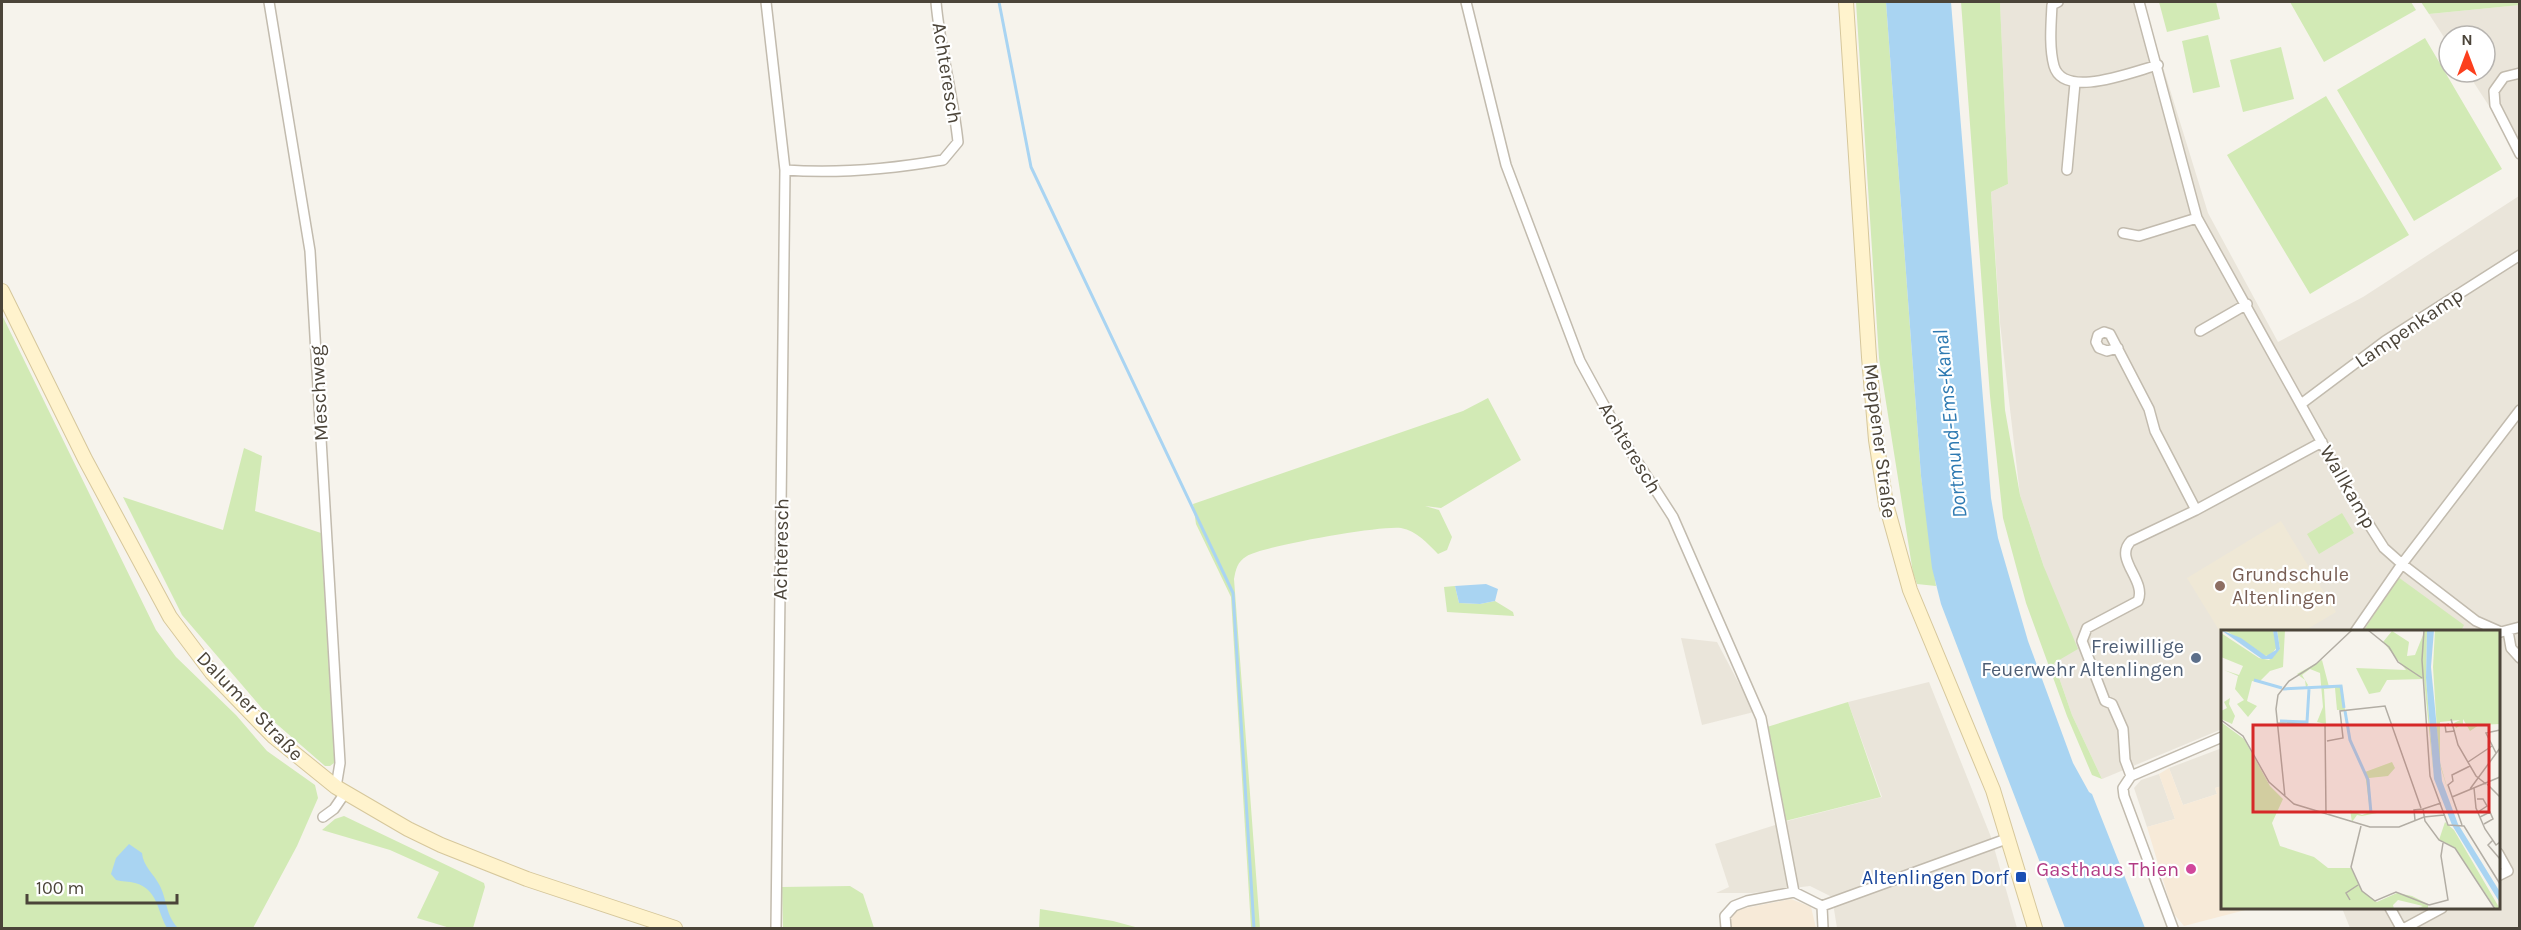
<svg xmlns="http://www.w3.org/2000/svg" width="2521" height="930" viewBox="0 0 2521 930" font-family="Karla,sans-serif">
<rect width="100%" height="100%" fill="#f6f3ec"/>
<path fill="#eae5da" d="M2000,2H2143L2208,213L2278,342L2363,297L2519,196V928H2350L2342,908H2498V632H2222V729L2102,779L2072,715L2054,663L2044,567L2020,495L2000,323L1991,192L2008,184Z
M2519,5V160L2489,106L2467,72H2485V36H2449V45L2429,14Z
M1681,638L1717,642L1754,712L1702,725Z
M1929,682L1991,837L2017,928H1837L1832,897L1810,886L1752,893H1716L1729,887L1715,844L1791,820L1882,797L1848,702Z
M2222,748V786L2215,788L2217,794L2183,805L2169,768Z
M2159,774L2175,819L2147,827L2134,788L2141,780Z"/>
<path fill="#f7ead8" d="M2169,768L2183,805L2217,794L2215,788L2222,786V908H2253L2184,926L2173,913L2147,827L2175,819L2159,774Z
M1791,899L1811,907L1816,928H1731L1730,921L1734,913L1740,909Z"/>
<path fill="#efe8d6" d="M2281,521L2336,612L2304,631L2222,632V635L2187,578Z"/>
<path fill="#d2eab5" d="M1856,2H1886L1921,476L1936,586L1917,584L1913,573L1879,358Z
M1961,2H2000L2008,184L1991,192L2005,410L2020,495L2044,567L2078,649L2054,663L2072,715L2102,779L2092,775L2067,716L2026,603L2003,518L1990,396Z
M2159,2H2216L2220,19L2167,32Z
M2290,2H2411L2416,10L2324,62Z
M2421,2H2519L2520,5L2429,14Z
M2208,35L2220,87L2193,93L2182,41Z
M2425,38L2502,169L2414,221L2337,90Z
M2281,47L2294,99L2243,112L2230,60Z
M2326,96L2409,235L2310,294L2227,155Z
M2,315L156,630L176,657L236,715L267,751L315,785L318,798L297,846L253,928H2Z
M1488,398L1521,460L1441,508L1425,506L1439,510L1452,537L1447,550L1438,554C1427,543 1417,531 1401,528C1382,525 1263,546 1247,556C1237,562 1236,569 1234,579L1260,928H1251L1231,597L1196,524L1193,504L1463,411Z
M244,448L262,456L255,511L321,533L334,754V763L330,766H325L272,720L182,615L123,497L223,530Z
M2342,513L2354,533L2319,554L2307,534Z
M2398,577L2464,625L2461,631L2363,632Z
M1455,586L1459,603L1480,604L1495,601L1513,612L1514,616L1447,612L1444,587Z
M1848,702L1881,797L1785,821L1767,727Z
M344,816L484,883L485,887L473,928H450L417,918L439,872L390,850L322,830L335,819Z
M850,886L863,894L874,928H783L782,887Z
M1040,909L1113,921L1139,928H1039Z"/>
<path fill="#a9d4f2" d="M1886,2H1951L1991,498L1998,538L2028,641L2073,763L2089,792L2092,794L2145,928H2065L1941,604L1932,568L1921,476Z
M1486,584L1498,589L1495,601L1480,604L1459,603L1455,586Z
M129,844L142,853C143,866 154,874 160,886C167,900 166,916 178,928H167C157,911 158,889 135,883C129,881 122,882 116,880L111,874L116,858Z"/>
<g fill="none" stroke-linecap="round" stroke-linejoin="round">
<path stroke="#a9d4f2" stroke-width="3" d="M999,2L1031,167L1233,593L1254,928"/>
<g stroke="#c2bbae" stroke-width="12">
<path id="street" d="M269,2L310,251L340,763L336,787
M766,2L785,170L776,928
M1466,2L1506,165L1580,361L1622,438L1673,517L1761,718L1794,892
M2058,2L2052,5C2051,24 2049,48 2054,66C2064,100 2134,71 2158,65
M2139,2L2197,218L2356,504L2384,548L2402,564L2476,621L2501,632L2520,627
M2520,73L2504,77L2494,91L2495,105L2520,154
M785,170C838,174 891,169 943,160L958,142C953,94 940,49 936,2
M2067,170L2075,83
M2123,233L2139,236L2197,218
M2200,331L2247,304
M2118,348L2107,351L2099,348L2096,342L2098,335L2104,332L2110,334L2149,409L2155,431L2196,510
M2301,404L2385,341L2520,255
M2508,631L2511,648L2520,658
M2355,632L2402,564L2520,410
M2131,776L2125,760L2123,729L2112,704L2105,701L2082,641L2087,628L2138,601C2147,580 2113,559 2131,541L2196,510L2322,442
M323,817L334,809L345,793
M2498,853L2508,871L2498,876
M2390,908L2401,928
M1726,928L1725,916L1734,906L1747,901L1794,892L1822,906
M1823,928L1822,906L2009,838
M2173,928L2124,796L2123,788L2131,776L2222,737
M2405,928L2442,908"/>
</g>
<g stroke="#d6c79b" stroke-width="16">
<path id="secondary" d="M1846,2L1869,357L1876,440L1886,504L1910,590L1993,790L2035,928
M2,291L85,459L170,617L212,673L273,736L336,787L408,829L441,845L527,879L675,928"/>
</g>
<use href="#street" stroke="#fff" stroke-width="9"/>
<use href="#secondary" stroke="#fff3cd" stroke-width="14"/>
</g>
<circle fill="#8d6e63" stroke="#fff" stroke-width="2" cx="2220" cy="586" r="6"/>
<circle fill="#5c6f8a" stroke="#fff" stroke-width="2" cx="2196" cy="658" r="6"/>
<circle fill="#d1479c" stroke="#fff" stroke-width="2" cx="2191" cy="869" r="6"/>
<rect fill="#1a4fb4" stroke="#fff" stroke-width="2" x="2015" y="871" width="12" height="12" rx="3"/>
<g text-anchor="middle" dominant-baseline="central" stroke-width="4.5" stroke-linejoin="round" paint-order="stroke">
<g font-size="20" fill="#4b4439" stroke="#fff">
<text transform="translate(947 73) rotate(81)">Achteresch</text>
<text transform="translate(2409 328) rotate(-34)">Lampenkamp</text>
<text transform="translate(319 393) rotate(-93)">Meschweg</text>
<text transform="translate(1880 441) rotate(83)">Meppener Straße</text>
<text transform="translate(1630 448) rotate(59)">Achteresch</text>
<text transform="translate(2348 487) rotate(60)">Wallkamp</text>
<text transform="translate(781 549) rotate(-89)">Achteresch</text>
<text transform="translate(250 706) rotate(46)">Dalumer Straße</text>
</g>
<g font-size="20" fill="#785e54" stroke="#fff" text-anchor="start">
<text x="2232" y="574">Grundschule<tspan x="2232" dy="23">Altenlingen</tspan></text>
</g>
<g font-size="20" fill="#4e5e75" stroke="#fff" text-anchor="end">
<text x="2184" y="646">Freiwillige<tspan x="2184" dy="23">Feuerwehr Altenlingen</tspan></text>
</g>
<g font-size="20" fill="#b23c85" stroke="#fff" text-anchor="end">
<text x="2179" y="869">Gasthaus Thien</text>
</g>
<g font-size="20" fill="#164399" stroke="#fff" text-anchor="end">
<text x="2009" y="877">Altenlingen Dorf</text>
</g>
<g font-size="21" font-style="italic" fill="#2e7ab2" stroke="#fff">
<text transform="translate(1950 424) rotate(-96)">Dortmund-Ems-Kanal</text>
</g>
</g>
<g transform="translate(2221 630)">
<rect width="279" height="279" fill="#f6f3ec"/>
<path d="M4,0H52L56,17L50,25L43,26ZM56,0H64L62,37L49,41L38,52L31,51L26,71L36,76L27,87L16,74L23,70L14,59L17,46L3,40L18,45L22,36L0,27V3L38,28L48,30L59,19ZM204,0H206L205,48L213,149L203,49L166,50L159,62L148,64L135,38L185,40L162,12L171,1L188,12L186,26L194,25ZM214,0H279V94L258,95L249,101L242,89V94L235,98L233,93L239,90L219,92V133L229,167L218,132L212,37ZM101,30L108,57L121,55L124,80H116L114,58L103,59L105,94L96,92L102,77L99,43L89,39L81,45L87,55L85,58L84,50L76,44ZM9,68L8,74L14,86L11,94L0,89V81L6,78L3,72ZM0,92L23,109L49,156L62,169L51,193L59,216L93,227L107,238H130L141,261L156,272L176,263L191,266L207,274V279H195L202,276L177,270L172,275L173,279H0ZM171,132L174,138L167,146L148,148L150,182L156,183L141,186L136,185L131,192L129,180L141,185L149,182L144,142ZM224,192L233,200L279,279H275L234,218L218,210Z" fill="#d2eab5"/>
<path d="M0,0L20,8L45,26L55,20L52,0H56L59,19L51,29H41ZM206,0H213L210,37L221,151L237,194L279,262V273L231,195L213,149L205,48Z" fill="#a9d4f2"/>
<path fill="none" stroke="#a9d4f2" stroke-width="3" d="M33,50L61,58M62,59L120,56L123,78M124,81L129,110L147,150L150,183M59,91L86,92L88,59"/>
<path fill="none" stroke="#b2ada4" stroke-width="1.5" d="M147,0L168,17L177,32L201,48M203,0L201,30L209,146L227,195L243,196L279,254M230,89L237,115L255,146L265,154M0,90L22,106L48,152L73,174L149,197H178L203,187L223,185M57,93L104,95L105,184M228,94L224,95L225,102L234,101M106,111L122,108L119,81L164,76L200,178M275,123L265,103L279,100M247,132L271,116M266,154L279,167M253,158L255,178L264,199L275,215L279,212M249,159L279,118M64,167L55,79L57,65L68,51L95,34L131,0M231,167L279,147M256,169H262L266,176L257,182M220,173L202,179L204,191L218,210L234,218L274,279M259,187L269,182L272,189L263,194M194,190L193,180L202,179M241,195L227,155L232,151L231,145L249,136M140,196L130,237L141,261L154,271L175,262L208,275M272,210L267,215L279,229M129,270L125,263L137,255M208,275L227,270L220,226L222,213"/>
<path fill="#d62828" fill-opacity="0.15" stroke="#d62828" stroke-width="3" d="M32,95H268V182H32Z"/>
<rect width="279" height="279" fill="none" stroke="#4b4439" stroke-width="3"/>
</g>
<rect width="2521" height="930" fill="none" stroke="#4b4439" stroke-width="6"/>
<g transform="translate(2467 54)"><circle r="28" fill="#ffffff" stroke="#b7b4b0" stroke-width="1.5"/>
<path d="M0-4.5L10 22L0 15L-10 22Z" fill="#fc3f1d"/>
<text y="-9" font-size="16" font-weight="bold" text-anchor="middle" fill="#4b4439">N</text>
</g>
<path d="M27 894v9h150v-9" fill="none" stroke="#4b4439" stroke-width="3"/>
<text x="36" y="894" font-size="18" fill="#4b4439" stroke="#ffffff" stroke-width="4.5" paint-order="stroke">100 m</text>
</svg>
